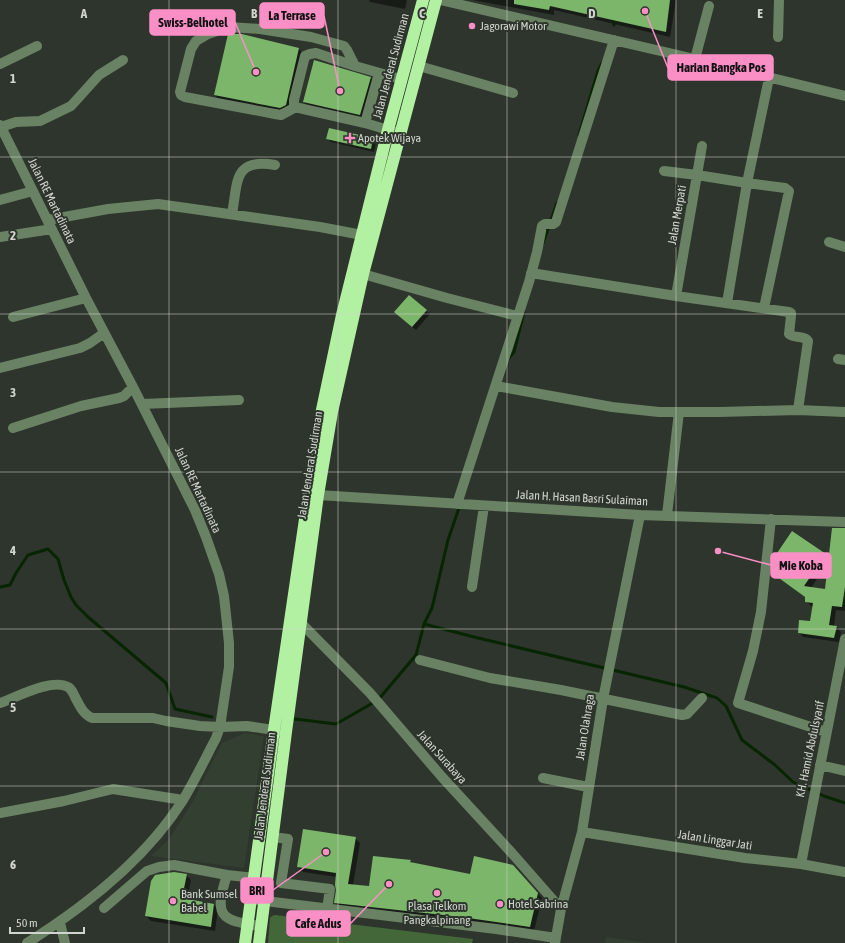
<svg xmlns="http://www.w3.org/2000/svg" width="845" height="943" viewBox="0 0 845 943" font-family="'Asap Condensed',sans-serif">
<rect width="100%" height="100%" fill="#2e352c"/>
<path fill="#333f30" d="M245,733L264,736L244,868L151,856L170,838L193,801L222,743Z
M606,937L647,943H605Z"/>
<path fill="#436739" d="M275,915L473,939L472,943H268L270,918L272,916Z"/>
<path fill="#0007" fill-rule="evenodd" d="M369,0H407L405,9L370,2Z
M472,0H676L670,37L554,10V15Z
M299,49L303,54L290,110L285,113L219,100L215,95Z
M371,78L375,83L365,120L308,107L304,102Z
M373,138L376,142L374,152L331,142L327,139Z
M426,311L430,314L416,330L399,316Z
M845,529V611L836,610L834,626L837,627L841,632L839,642L803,637L799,633L811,622L813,607L811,606L806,601V598L773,573L825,555L829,559ZM829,560L826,590L811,588Z
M355,838L360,843L353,885L370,887L410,861L413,864L471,875L518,871L542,898L534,931L340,907L336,903L337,877L303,872L298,867Z
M186,875L191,880L187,900L214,905L218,909L215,931L151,921L146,916Z"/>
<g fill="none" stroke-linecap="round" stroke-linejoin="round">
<path stroke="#082501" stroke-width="3" d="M614,17V25
M579,135L598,71L602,63
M543,243L557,203
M508,359L514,352L524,312
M0,587L10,585L16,573L28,555L48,549L58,559L64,580L71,597L76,605L88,617L166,683L175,709L212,717
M424,624L474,637L684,687L717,698L726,706L742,740L775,765L793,782L824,796L845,803
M295,719L336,724L378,700L416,655L424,624L432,608L448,540L460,505"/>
</g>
<path fill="#7bb66b" d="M514,0H670L666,32L550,6L549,10L514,4Z
M228,34H242L299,48L286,105L280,108L214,95Z
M314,60L371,77L360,115L303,102Z
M329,128L373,138L371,149L326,139Z
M409,295L427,310L412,327L394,312Z
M832,528H845V587L842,607L832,606L829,625L837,626L834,638L798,633L799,620L810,621L813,603L805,602V597L772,573L773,559L792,531L826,554L804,586L825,589Z
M303,829L356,837L348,884L369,886L373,856L411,860L410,862L470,874L474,856L513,865L538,893L530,927L461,917L334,903L336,890L335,885L336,873L297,867Z
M174,872L187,874L182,898L214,904L211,927L145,916L151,881L155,875Z"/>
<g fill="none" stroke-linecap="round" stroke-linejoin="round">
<path stroke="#698263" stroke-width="10" d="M440,0L695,59L845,96
M778,37L779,0
M695,59L709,6
M0,64L37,46
M419,66L513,93
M294,108V100L305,56L310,54L316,53L355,66
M365,123L379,73
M0,125L86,298L133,387L195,510L206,537L219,574L224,596L229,643V667L220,727L216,738C205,759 195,780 183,800C145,860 86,906 27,943
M1,127L16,122L40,121L71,106L99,75L123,60
M395,132L365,123L299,108H294L281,115L275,114L185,97L181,95L180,92L191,49L196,41L208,34L229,27L260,29L311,37L344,46L347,50L355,66L401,79
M664,171L697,175L702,146
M0,200L33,191
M232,214C238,182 233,158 275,165
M48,220L108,209L158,204L320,227L362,235
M0,237L52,229
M829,242L845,247
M531,273L676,296L789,312L791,313V316L789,334C795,339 804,335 808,341L798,410
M363,274L447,298L517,316
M676,296L697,175L747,183L769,78
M727,303L747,183L785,188L789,191L764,308
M13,317L86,298
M838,359L845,360
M0,368L80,348L90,343L104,333
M496,386L612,407L659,412H720L798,410L845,412
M142,404L239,400
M13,428L81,406L119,398L124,396L133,387
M318,495L640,515L845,522
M457,504L529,282L537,252L542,226L545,224H553L556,222L614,40
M667,515L679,412
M771,519L761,612L753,651L738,703L826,732
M472,587L484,506
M301,623L370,693L442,777L510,851L561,909
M420,660L490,678L561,690L682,715L687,714L702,698
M0,703C17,697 52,678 68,687C72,689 73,693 75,697C80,706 83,714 92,718H153L166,721L200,726L220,727L247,726L280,731
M820,765L845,771
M543,778L588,787
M0,813L64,801L113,789L183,800
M582,832L745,858L801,864L845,872
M273,837L288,839L281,883L330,889L327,909
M801,864L845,639
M255,878L227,875C214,915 219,921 261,926
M257,900L496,929L556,938
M104,908L147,871L159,867L174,865L227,875
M60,923L65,943
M555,943L561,909L582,832L603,699L640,515"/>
<path stroke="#b2f0a2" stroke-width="12" d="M245,943L274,730L319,424L342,315L388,130L423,0
M259,943L286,732L318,495L332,412L363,274L436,0"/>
</g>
<path fill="none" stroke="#d0d5cf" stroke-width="1" stroke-opacity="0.55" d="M169,0V943M338,0V943M507,0V943M676,0V943M0,157H845M0,314H845M0,472H845M0,629H845M0,786H845"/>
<g fill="#fa8fc6" stroke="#2e352c" stroke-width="1.5">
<circle cx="472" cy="26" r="4"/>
<path d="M348 132h4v4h4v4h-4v4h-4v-4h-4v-4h4z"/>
<circle cx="437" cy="893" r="4"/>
<circle cx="173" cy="901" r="4"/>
<circle cx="500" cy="904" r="4"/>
</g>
<g text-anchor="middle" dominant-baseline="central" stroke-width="4" stroke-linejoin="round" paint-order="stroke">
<g font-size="12" fill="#d0d5cf" stroke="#2e352c" text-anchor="start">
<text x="480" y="26">Jagorawi Motor</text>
<text x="358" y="138">Apotek Wijaya</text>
<text x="181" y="894">Bank Sumsel<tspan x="181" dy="14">Babel</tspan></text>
<text x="508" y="904">Hotel Sabrina</text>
<text x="437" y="906" text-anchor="middle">Plasa Telkom<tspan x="437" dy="14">Pangkalpinang</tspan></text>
</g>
<g font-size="12" fill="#d0d5cf" stroke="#2e352c">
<text transform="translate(391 66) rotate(-75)">Jalan Jenderal Sudirman</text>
<text transform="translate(52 201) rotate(64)">Jalan RE Martadinata</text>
<text transform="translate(677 215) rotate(-80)">Jalan Merpati</text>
<text transform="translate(310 465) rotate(-81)">Jalan Jenderal Sudirman</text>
<text transform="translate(198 490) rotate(65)">Jalan RE Martadinata</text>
<text transform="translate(582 498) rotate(3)">Jalan H. Hasan Basri Sulaiman</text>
<text transform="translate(585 727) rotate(-81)">Jalan Olahraga</text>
<text transform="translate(810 749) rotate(-78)">KH. Hamid Abdulsyarif</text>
<text transform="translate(442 757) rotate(48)">Jalan Surabaya</text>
<text transform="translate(265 786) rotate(-83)">Jalan Jenderal Sudirman</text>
<text transform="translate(715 840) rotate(9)">Jalan Linggar Jati</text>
</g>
</g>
<g font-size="13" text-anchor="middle" font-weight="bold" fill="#d0d5cf" stroke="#2e352c" stroke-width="4" stroke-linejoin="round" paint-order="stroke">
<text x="84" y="18">A</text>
<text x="254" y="18">B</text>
<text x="422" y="18">C</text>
<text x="592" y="18">D</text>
<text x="760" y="18">E</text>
<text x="13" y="83">1</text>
<text x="13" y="240">2</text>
<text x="13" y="397">3</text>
<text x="13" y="555">4</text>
<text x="13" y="712">5</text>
<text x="13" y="869">6</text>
</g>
<path fill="none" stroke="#fa8fc6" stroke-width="1.5" d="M340 91L324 16M256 72L235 22M645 11L668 68M718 551L771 565M326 852L273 890M389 884L350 924"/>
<g fill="#fa8fc6" stroke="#2e352c" stroke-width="1.5">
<circle cx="340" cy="91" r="4"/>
<circle cx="256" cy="72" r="4"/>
<circle cx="645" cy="11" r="4"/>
<circle cx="718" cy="551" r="4"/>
<circle cx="326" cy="852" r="4"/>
<circle cx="389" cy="884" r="4"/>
</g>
<g fill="#fa8fc6" stroke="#fa8fc6" stroke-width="1.5">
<rect x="260" y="3" width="64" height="25" rx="4"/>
<rect x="150" y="10" width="85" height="25" rx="4"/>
<rect x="668" y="55" width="105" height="25" rx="4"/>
<rect x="771" y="553" width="60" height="25" rx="4"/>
<rect x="241" y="878" width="32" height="25" rx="4"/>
<rect x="287" y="911" width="63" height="25" rx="4"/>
</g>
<g font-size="13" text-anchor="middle" font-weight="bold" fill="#111">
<text x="292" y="20">La Terrase</text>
<text x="193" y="27">Swiss-Belhotel</text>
<text x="721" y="72">Harian Bangka Pos</text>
<text x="801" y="570">Mie Koba</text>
<text x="257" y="895">BRI</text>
<text x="318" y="928">Cafe Adus</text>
</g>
<path d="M10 927v6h74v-6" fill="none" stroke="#d0d5cf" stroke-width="2"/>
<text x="16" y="927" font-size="12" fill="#d0d5cf" stroke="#2e352c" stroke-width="3" paint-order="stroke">50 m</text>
</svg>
